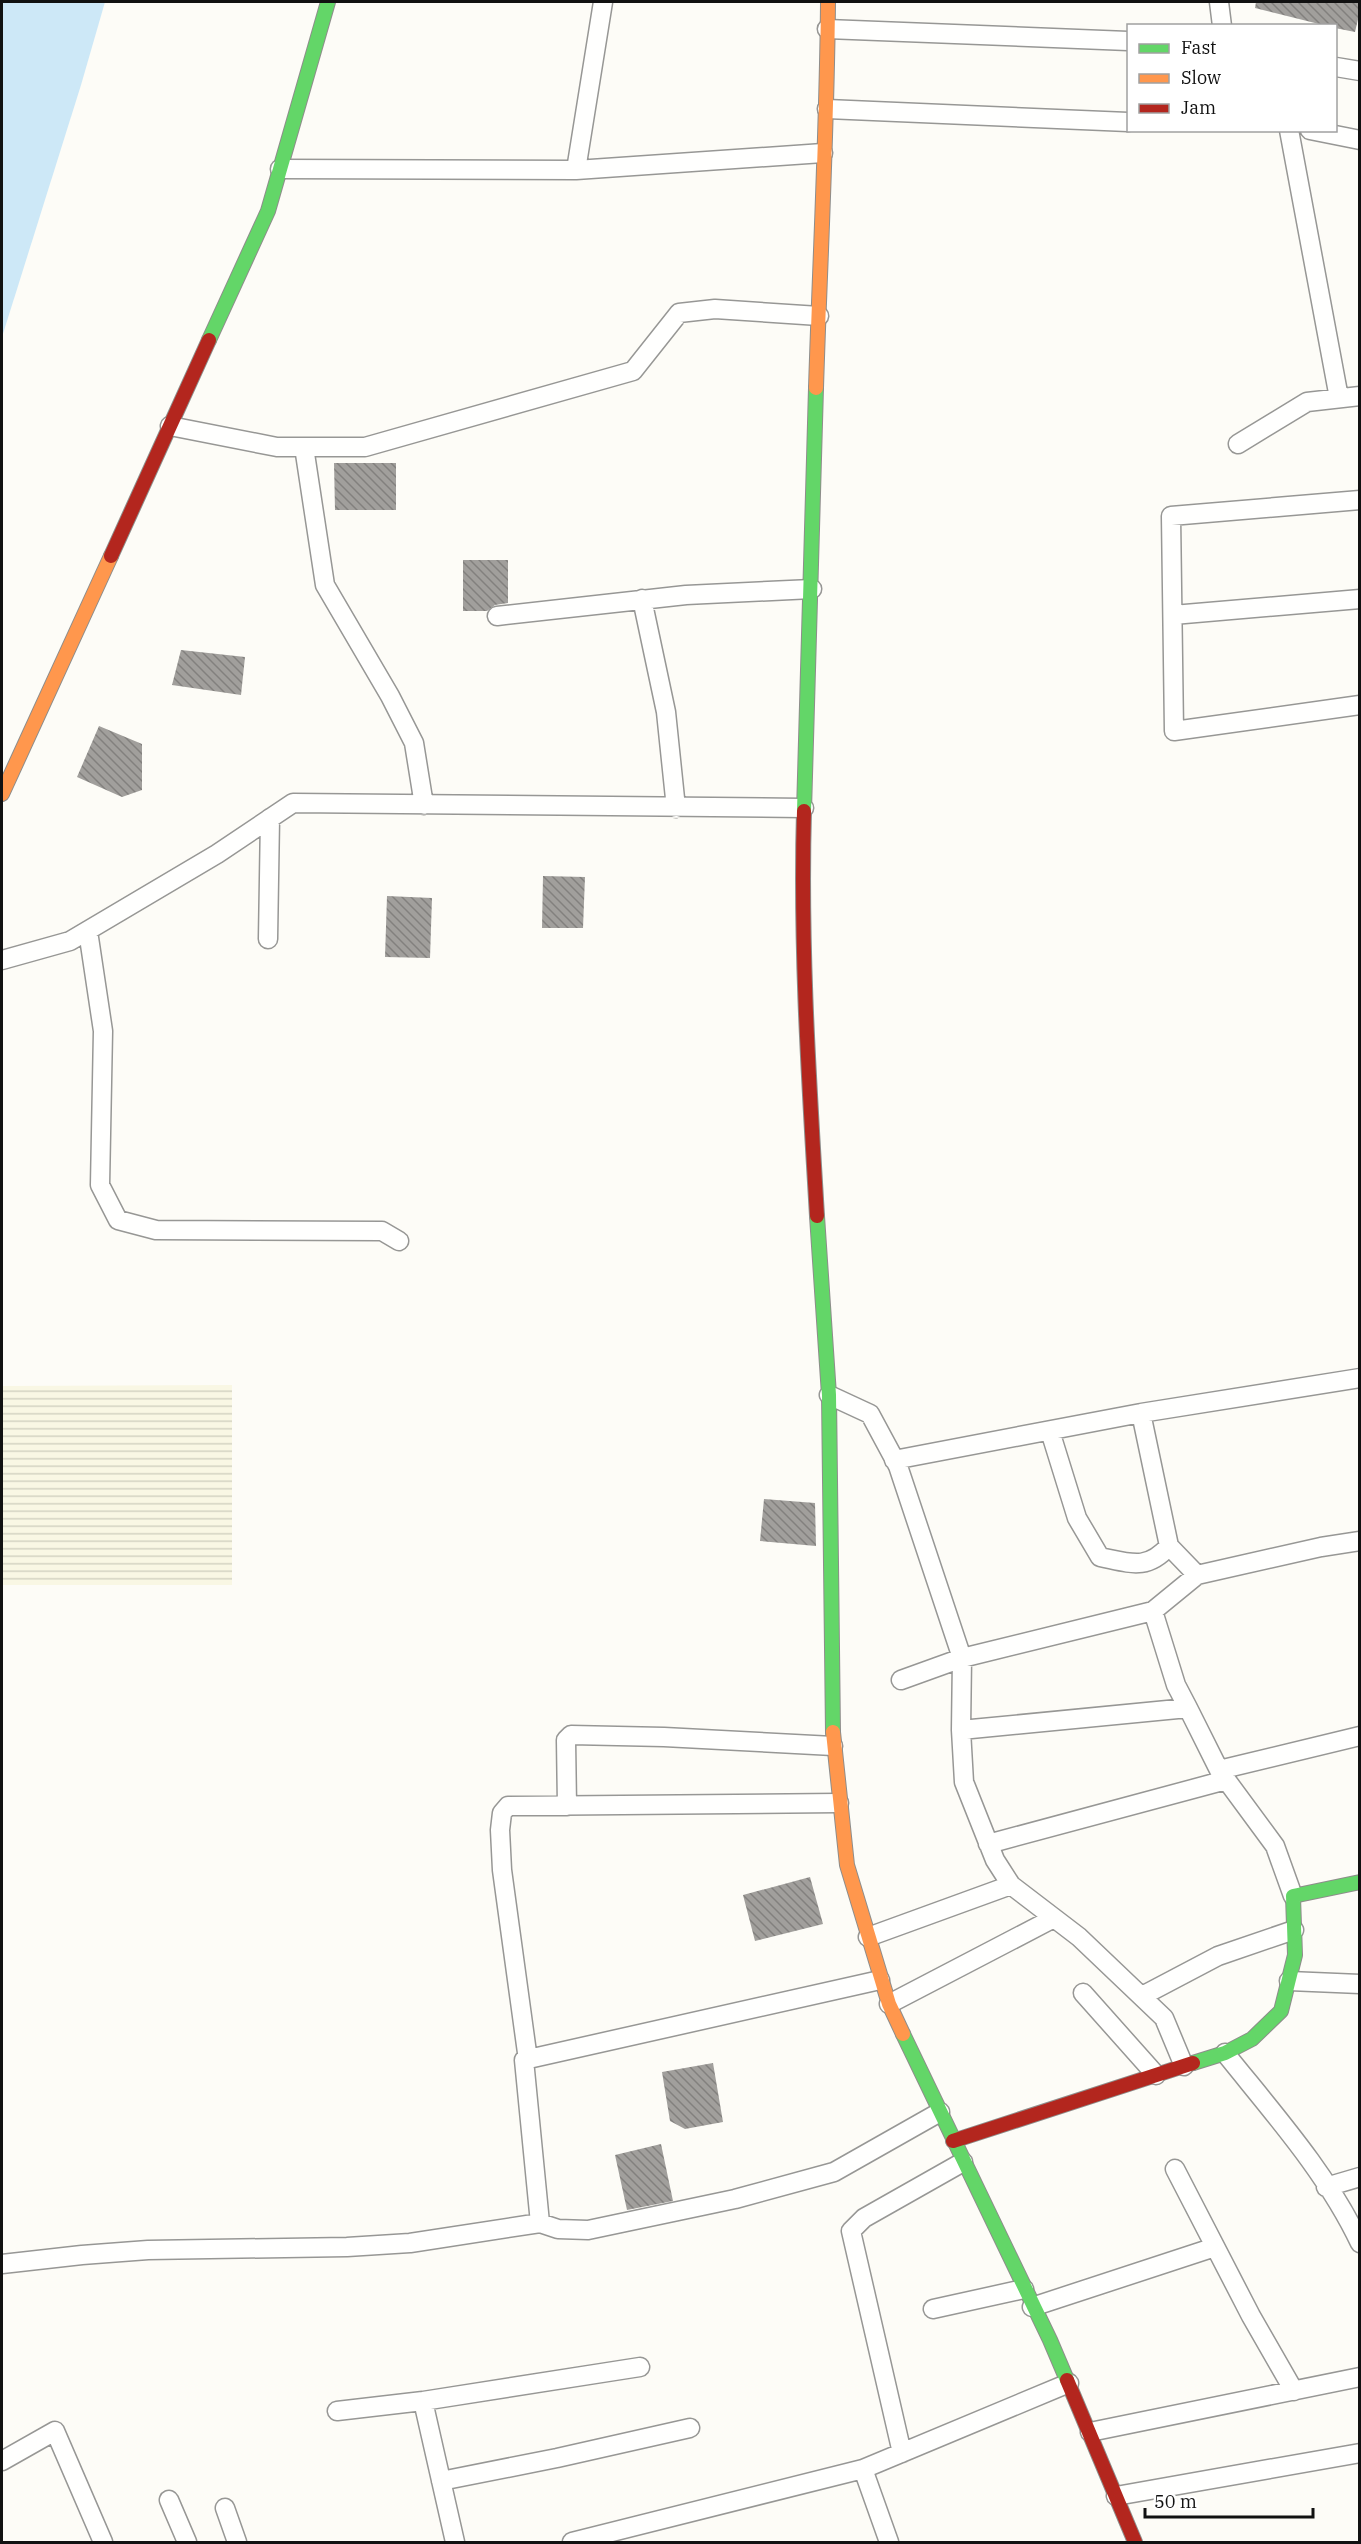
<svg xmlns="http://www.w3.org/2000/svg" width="1361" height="2544" viewBox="0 0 1361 2544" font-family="'IBM Plex Serif',serif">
<defs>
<pattern id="farmland-rules" width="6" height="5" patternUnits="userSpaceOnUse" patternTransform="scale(1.5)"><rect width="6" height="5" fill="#f9f7e4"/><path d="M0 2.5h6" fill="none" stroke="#d4d3c3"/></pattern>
<pattern id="building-back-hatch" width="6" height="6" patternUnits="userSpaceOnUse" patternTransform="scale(1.5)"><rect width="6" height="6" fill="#a19f9c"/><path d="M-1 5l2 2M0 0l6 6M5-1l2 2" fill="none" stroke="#82807e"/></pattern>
</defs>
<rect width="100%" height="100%" fill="#fdfcf7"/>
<path fill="url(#farmland-rules)" d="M232,1385V1585H2V1386Z"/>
<path fill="#cde8f7" d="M2,2H105L81,85L2,337Z"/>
<path fill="url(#building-back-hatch)" d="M1256,2H1359V15L1355,32L1335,28V26H1327L1255,8Z
M334,463H396V510H335Z
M463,560H508V603L495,605L487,611H463Z
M181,650L245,657L241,695L172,685Z
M99,726L142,744V790L122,797L77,777Z
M543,876L585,877L583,928H542Z
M387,896L432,898L430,958L385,957Z
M764,1499L815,1503L816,1546L760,1541Z
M810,1877L823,1924L755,1941L743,1895Z
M713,2063L723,2122L685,2129L670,2121L662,2072Z
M661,2144L673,2201L627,2210L615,2155Z"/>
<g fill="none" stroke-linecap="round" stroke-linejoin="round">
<g stroke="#979795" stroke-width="21">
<path id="street" d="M1219,2L1222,26
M827,29L1128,41
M1336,67L1360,71
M827,109L1128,122
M1289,130L1339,398
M1310,130L1360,140
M280,169L576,170L823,153
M576,170L603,2
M170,426L277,447H365L633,371L679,313L715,309L819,316
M1238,444L1307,402L1360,396
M304,447L325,585L390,696L414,743L424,805
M1360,500L1171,516L1174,731L1360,705
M642,599L666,712L676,808
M1173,615L1360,599
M497,616L686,595L812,589
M88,931L103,1031L100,1185L118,1220L156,1230L382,1231L399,1241
M268,939L270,818
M2,960L70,941L217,854L293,803L804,808
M829,1395L870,1414L898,1466L962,1658L961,1730L964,1782L995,1860L1011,1885L1079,1937L1164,2018L1184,2066
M1141,1413L1169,1546L1197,1575
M1050,1431L1077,1518L1100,1557C1130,1563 1147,1571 1169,1546
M894,1460L1141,1413L1360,1378
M1153,1611L1176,1685L1188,1708L1219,1770L1275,1846L1293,1896
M901,1680L962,1658L1153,1611L1197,1575L1321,1547L1360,1541
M961,1730L1188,1708
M1219,1770L1360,1736
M567,1806L566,1740L571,1735L664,1737L833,1746
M988,1844L1226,1780
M868,1937L1011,1885
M880,1980L524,2060L540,2223L558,2229L588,2230L735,2199L834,2172L940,2112
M1289,1981L1360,1984
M1083,1993L1156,2075
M1142,1996L1218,1956L1294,1930
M889,2004L1054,1918
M1225,2053C1273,2113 1327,2173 1360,2243
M528,2060L502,1870L500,1830L502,1813L508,1806L839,1803
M1175,2169L1251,2316L1294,2391
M1326,2187L1360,2177
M2,2264L82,2255L148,2250L347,2247L410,2243L540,2223
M1032,2307L1215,2247
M933,2309L1024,2289
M423,2401L455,2542
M337,2411L423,2401L640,2367
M1090,2432L1360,2377
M902,2453L851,2231L864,2218L963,2162
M2,2461L55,2431L103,2542
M863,2469L889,2542
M441,2481L557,2458L690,2428
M1116,2496L1360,2453
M169,2500L187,2542
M225,2508L237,2542
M572,2542L863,2469L1069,2383"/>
</g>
<g stroke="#8e8d8b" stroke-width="16">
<path id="fast" d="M209,340L268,211L328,2
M804,811L816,388
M817,1216L829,1395L833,1732
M903,2034L1050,2340L1067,2380
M1193,2063L1225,2053L1252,2039L1281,2011L1295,1955L1293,1896L1360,1882"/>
</g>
<g stroke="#8e8d8b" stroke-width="16">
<path id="slow" d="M816,388C820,259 827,131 828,2
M2,794L111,556
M833,1732L847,1865L889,2004L903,2034"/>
</g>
<g stroke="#8e8d8b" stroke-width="16">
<path id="jam" d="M111,556L209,340
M804,811C800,946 809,1081 817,1216
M953,2141L1193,2063
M1067,2380L1135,2542"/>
</g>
<use href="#street" stroke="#fffffe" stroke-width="18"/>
<use href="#fast" stroke="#63d668" stroke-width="14"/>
<use href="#slow" stroke="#ff974d" stroke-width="14"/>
<use href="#jam" stroke="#b3261e" stroke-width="14"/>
</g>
<rect width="1361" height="2544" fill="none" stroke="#111111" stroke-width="6"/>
<rect x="1127" y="24" width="210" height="108" fill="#ffffff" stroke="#a0a0a0" stroke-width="1.5"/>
<rect x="1139" y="44" width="30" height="9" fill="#63d668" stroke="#a0a0a0" stroke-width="1.5"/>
<text x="1181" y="54" font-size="18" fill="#111111">Fast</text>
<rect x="1139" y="74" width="30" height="9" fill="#ff974d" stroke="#a0a0a0" stroke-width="1.5"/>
<text x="1181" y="84" font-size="18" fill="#111111">Slow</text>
<rect x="1139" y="104" width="30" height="9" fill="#b3261e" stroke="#a0a0a0" stroke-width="1.5"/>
<text x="1181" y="114" font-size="18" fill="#111111">Jam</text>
<path d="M1145 2508v9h168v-9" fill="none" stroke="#111111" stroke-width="3"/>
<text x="1154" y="2508" font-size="18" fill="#111111" stroke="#ffffff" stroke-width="4.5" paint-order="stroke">50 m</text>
</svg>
